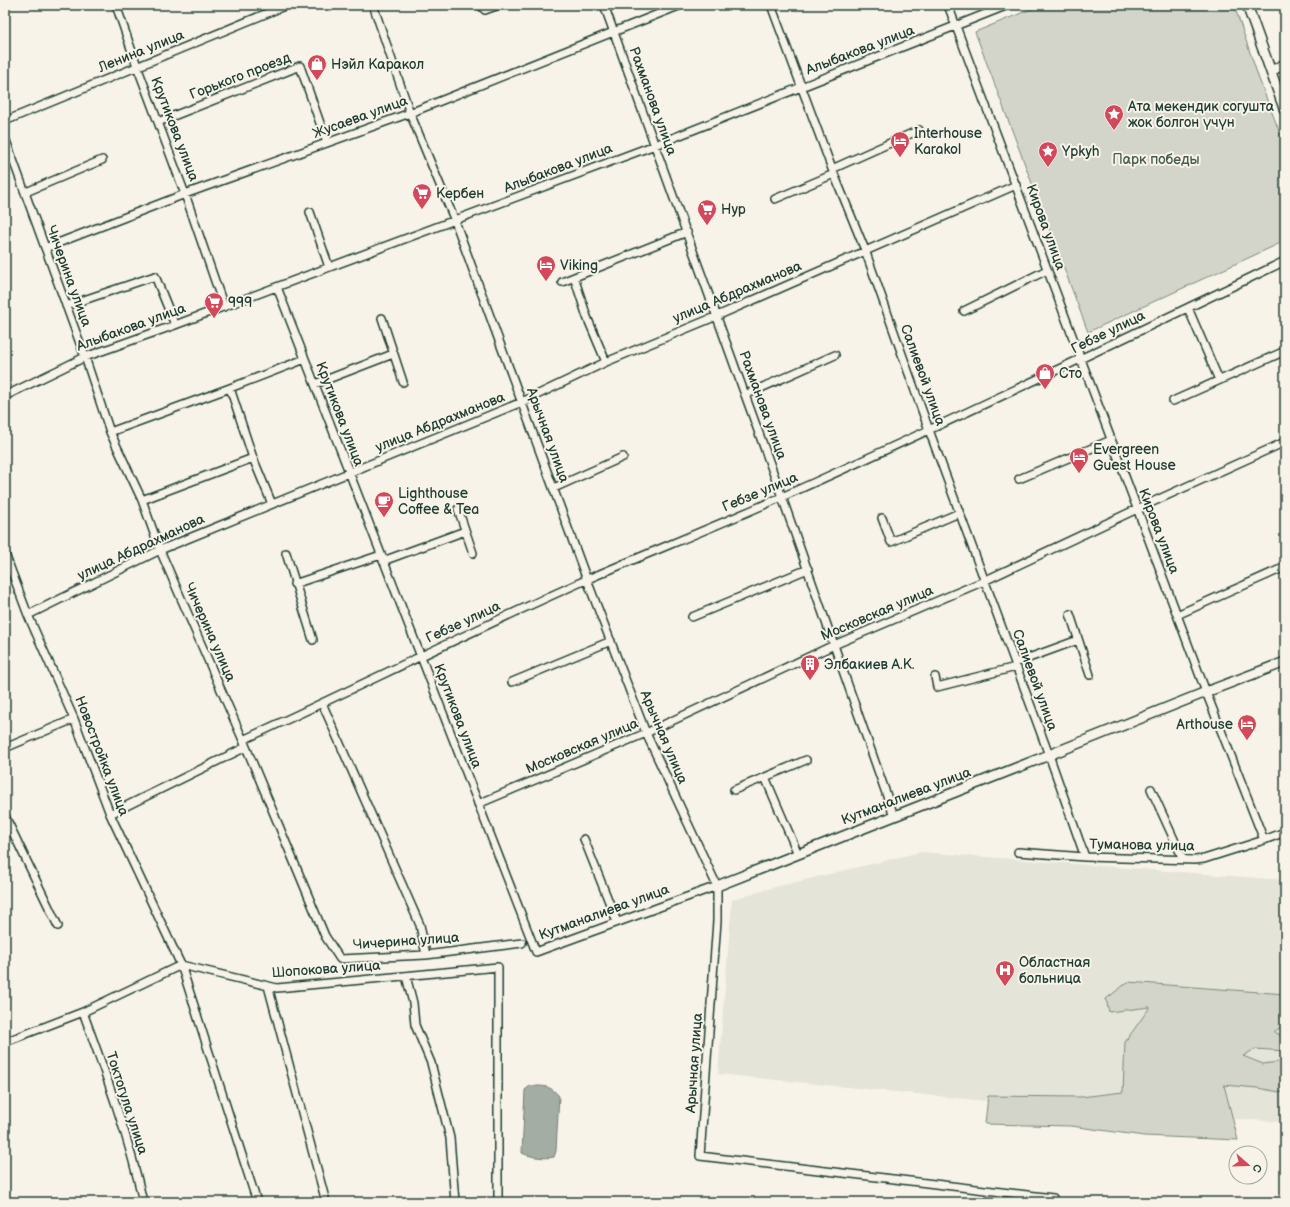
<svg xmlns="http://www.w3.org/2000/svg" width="1290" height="1207" viewBox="0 0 1290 1207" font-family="'Balsamiq Sans',sans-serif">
<rect width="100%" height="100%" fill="#f7f3e8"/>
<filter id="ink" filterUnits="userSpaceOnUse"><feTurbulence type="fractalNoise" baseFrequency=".025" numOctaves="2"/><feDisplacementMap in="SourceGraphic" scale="8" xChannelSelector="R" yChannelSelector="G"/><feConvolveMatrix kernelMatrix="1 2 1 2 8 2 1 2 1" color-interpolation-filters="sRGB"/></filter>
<g filter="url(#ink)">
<path fill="#e5e4d9" d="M921,852L1285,880V1122L1055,1108L718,1074L732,900L767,889Z"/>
<path fill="#d3d5ca" stroke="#79897f" d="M1041,5H1234L1259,79L1285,146V241L1088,332L975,32Z
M1128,982L1285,994V1024L1274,1032L1285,1037V1051L1255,1049L1243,1056L1263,1064L1285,1061V1093L1257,1088L1224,1085L1238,1140L1144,1136L1071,1126L985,1124L988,1096L1081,1097L1123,1092L1125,1042L1150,1007L1109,1012L1106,999Z"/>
<path fill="#a4ada3" stroke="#6f8077" d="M530,1086C544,1086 550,1085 559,1096L556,1151L554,1157C545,1159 530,1157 522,1153L525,1090Z"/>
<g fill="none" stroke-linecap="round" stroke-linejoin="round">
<g stroke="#1f3d34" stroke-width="10">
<path id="street" d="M116,5L137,66L185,194L224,307
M373,5L410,113L455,221L587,580L646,733L717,886V921L700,1156L1053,1198V1202
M480,5L485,10L499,5
M604,5L782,497L894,816
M771,5L832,169L865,250L929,430L1049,755L1085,857
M948,5L1206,692L1264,840
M5,121L287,5
M158,122L300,66L327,143
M5,138L85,357L110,432L142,500L160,550L246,747L325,936L340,959L426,955L522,943
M832,169L919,130
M26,192L102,160
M775,199L834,174
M310,212L329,267
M45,248L185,194L410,113L681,5
M574,277L587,317L606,362
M562,282L687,232
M277,287L536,952L717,886
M66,306L155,276L175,325
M1188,308L1219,380
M964,311L1047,270
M382,318L403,382
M315,384L393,354
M230,388L253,458L272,504
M745,395L835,355
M5,396L85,357L175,325L655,145L1008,5
M1173,401L1285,351
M110,432L230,388L305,359
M1019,479L1111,440
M554,488L623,457
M142,500L253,458
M458,509L473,553
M882,518L891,542L959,513
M286,553L313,640
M5,554L28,615L74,719L110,814L181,965L257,1202
M383,561L465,531
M294,584L381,555
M1070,614L1090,675
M28,615L160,550L522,402L606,362L717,316L1016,185
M1177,615L1285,567
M692,617L808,569
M1015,663L1078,640
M935,677L937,687L1016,667
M512,682L611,641
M322,703L420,925L426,955
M243,740C358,687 471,631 588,579C653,551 719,525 784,496C952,421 1119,341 1285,261
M5,748L74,719
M765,777L798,854
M1151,789L1183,859
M734,790L806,760
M478,804L646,733L834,645L984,581L1137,509L1285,442
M110,814L246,747
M5,816L58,926
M584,839L617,922
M1018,852L1085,857L1195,860L1204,859L1264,840L1285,832
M406,976L413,1003L415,1025L431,1063L450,1138L455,1202
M268,986L326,1202
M83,1012C106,1075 129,1137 143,1202
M5,1042L83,1012L181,965L277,988L498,967V1202"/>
</g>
<g stroke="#1f3d34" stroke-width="12">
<path id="secondary" d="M1247,5L1285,111
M1271,71L1285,64
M717,886L1049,755L1206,692L1285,662"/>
</g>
<use href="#street" stroke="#f7f3e8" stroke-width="7"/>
<use href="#secondary" stroke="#f7f3e8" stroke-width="9"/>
</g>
</g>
<defs>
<g id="shop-pin" transform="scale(1)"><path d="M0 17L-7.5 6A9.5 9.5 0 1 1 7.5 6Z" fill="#d1495b" stroke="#f7f3e8"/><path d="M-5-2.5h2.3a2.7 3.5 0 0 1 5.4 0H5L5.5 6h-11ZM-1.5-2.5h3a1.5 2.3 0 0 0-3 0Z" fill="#fff"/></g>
<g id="sight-pin" transform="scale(1)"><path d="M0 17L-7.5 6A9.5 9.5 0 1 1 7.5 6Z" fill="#d1495b" stroke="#f7f3e8"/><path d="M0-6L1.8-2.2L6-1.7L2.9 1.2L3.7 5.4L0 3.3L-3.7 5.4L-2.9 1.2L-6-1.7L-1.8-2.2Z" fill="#fff"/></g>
<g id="hotel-pin" transform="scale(1)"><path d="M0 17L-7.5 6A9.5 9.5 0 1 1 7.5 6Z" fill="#d1495b" stroke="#f7f3e8"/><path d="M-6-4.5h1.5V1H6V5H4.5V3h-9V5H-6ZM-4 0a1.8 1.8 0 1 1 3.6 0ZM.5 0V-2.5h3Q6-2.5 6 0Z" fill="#fff"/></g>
<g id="supermarket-pin" transform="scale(1)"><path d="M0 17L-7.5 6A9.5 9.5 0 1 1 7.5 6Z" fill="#d1495b" stroke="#f7f3e8"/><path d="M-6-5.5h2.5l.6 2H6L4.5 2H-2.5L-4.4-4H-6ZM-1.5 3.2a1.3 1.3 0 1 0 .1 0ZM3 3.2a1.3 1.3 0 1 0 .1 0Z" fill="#fff"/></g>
<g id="cafe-pin" transform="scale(1)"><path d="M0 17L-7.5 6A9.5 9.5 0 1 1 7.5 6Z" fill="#d1495b" stroke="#f7f3e8"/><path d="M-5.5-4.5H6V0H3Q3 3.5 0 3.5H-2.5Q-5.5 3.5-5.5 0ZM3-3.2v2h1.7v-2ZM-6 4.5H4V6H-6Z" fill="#fff"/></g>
<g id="building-pin" transform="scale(1)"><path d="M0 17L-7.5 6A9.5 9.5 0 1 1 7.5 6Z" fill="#d1495b" stroke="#f7f3e8"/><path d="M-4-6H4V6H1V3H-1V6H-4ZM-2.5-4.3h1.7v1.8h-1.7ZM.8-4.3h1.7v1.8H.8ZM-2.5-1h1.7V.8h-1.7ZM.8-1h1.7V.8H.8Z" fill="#fff"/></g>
<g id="hospital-pin" transform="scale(1)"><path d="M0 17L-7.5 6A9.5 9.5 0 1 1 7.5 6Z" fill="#d1495b" stroke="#f7f3e8"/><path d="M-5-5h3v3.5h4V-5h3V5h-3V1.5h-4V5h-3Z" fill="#fff"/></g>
</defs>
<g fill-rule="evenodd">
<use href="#shop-pin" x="317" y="64"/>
<use href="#sight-pin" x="1114" y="114"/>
<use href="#hotel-pin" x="900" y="141"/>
<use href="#sight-pin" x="1048" y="151"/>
<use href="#supermarket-pin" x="422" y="193"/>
<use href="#supermarket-pin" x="707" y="209"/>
<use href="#hotel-pin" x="546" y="265"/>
<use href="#supermarket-pin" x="214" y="302"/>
<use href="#shop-pin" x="1045" y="373"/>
<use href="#hotel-pin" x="1079" y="457"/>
<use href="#cafe-pin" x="384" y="501"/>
<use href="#building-pin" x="810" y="664"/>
<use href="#hotel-pin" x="1247" y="724"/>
<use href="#hospital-pin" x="1005" y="970"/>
</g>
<g text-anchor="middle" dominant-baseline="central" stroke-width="4" stroke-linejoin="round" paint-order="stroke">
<g font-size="14" fill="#1f3d34" stroke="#f7f3e8">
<text transform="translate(860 50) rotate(-21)">Алыбакова улица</text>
<text transform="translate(141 51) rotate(-22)">Ленина улица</text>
<text transform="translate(240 76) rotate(-21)">Горького проезд</text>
<text transform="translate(653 101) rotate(70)">Рахманова улица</text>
<text transform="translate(360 117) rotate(-20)">Жусаева улица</text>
<text transform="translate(175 129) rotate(69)">Крутикова улица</text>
<text transform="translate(558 168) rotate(-21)">Алыбакова улица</text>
<text transform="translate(1046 227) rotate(70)">Кирова улица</text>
<text transform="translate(69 276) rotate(70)">Чичерина улица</text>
<text transform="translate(737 292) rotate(-23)">улица Абдрахманова</text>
<text transform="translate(131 327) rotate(-20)">Алыбакова улица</text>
<text transform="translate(1108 332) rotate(-26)">Гебзе улица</text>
<text transform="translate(923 375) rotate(70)">Салиевой улица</text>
<text transform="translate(763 405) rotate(70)">Рахманова улица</text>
<text transform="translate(340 414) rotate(69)">Крутикова улица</text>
<text transform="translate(440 422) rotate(-22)">улица Абдрахманова</text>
<text transform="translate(548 435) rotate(70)">Арычная улица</text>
<text transform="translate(760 492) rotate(-23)">Гебзе улица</text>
<text transform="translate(1159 531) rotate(69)">Кирова улица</text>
<text transform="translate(141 547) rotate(-25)">улица Абдрахманова</text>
<text transform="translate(877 613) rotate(-23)">Московская улица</text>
<text transform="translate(463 622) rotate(-25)">Гебзе улица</text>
<text transform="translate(210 632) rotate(66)">Чичерина улица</text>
<text transform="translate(1035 680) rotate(70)">Салиевой улица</text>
<text transform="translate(458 716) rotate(69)">Крутикова улица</text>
<text transform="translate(664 737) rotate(67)">Арычная улица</text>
<text transform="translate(582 746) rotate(-23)">Московская улица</text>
<text transform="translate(102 756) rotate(69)">Новостройка улица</text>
<text transform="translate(906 796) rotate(-21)">Кутманалиева улица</text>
<text transform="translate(1142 845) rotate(1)">Туманова улица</text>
<text transform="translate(604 912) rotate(-20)">Кутманалиева улица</text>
<text transform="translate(406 941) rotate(-4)">Чичерина улица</text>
<text transform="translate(326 969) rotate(-4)">Шопокова улица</text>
<text transform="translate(694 1063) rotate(-86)">Арычная улица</text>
<text transform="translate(127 1103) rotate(72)">Токтогула улица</text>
</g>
<g font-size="14" fill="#1f3d34" stroke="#f7f3e8" text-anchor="start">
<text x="331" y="64">Нэйл Каракол</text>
<text x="1128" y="106">Ата мекендик согушта<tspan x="1128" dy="16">жок болгон үчүн</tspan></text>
<text x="914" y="133">Interhouse<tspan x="914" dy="16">Karakol</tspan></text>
<text x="1062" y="151">Ypkyh</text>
<text x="436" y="193">Кербен</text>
<text x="721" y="209">Нур</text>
<text x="560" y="265">Viking</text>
<text x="228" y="302">999</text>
<text x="1059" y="373">Сто</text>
<text x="1093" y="449">Evergreen<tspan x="1093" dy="16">Guest House</tspan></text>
<text x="398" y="493">Lighthouse<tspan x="398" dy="16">Coffee &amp; Tea</tspan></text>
<text x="824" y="664">Элбакиев А.К.</text>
<text x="1233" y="724" text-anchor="end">Arthouse</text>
<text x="1019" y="962">Областная<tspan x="1019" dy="16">больница</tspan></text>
</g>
<g font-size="14" fill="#435b52" stroke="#f7f3e8">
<text x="1156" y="159">Парк победы</text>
</g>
</g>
<rect width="1290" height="1207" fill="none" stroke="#f7f3e8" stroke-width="20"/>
<rect x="10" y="10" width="1270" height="1187" fill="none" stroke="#1f3d34" stroke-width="1.5" filter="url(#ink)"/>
<g transform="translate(1248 1165) rotate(110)"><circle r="19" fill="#f7f3e8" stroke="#a1aaa0"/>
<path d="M0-3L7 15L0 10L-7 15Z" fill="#d1495b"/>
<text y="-6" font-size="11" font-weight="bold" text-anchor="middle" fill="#1f3d34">С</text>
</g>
</svg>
